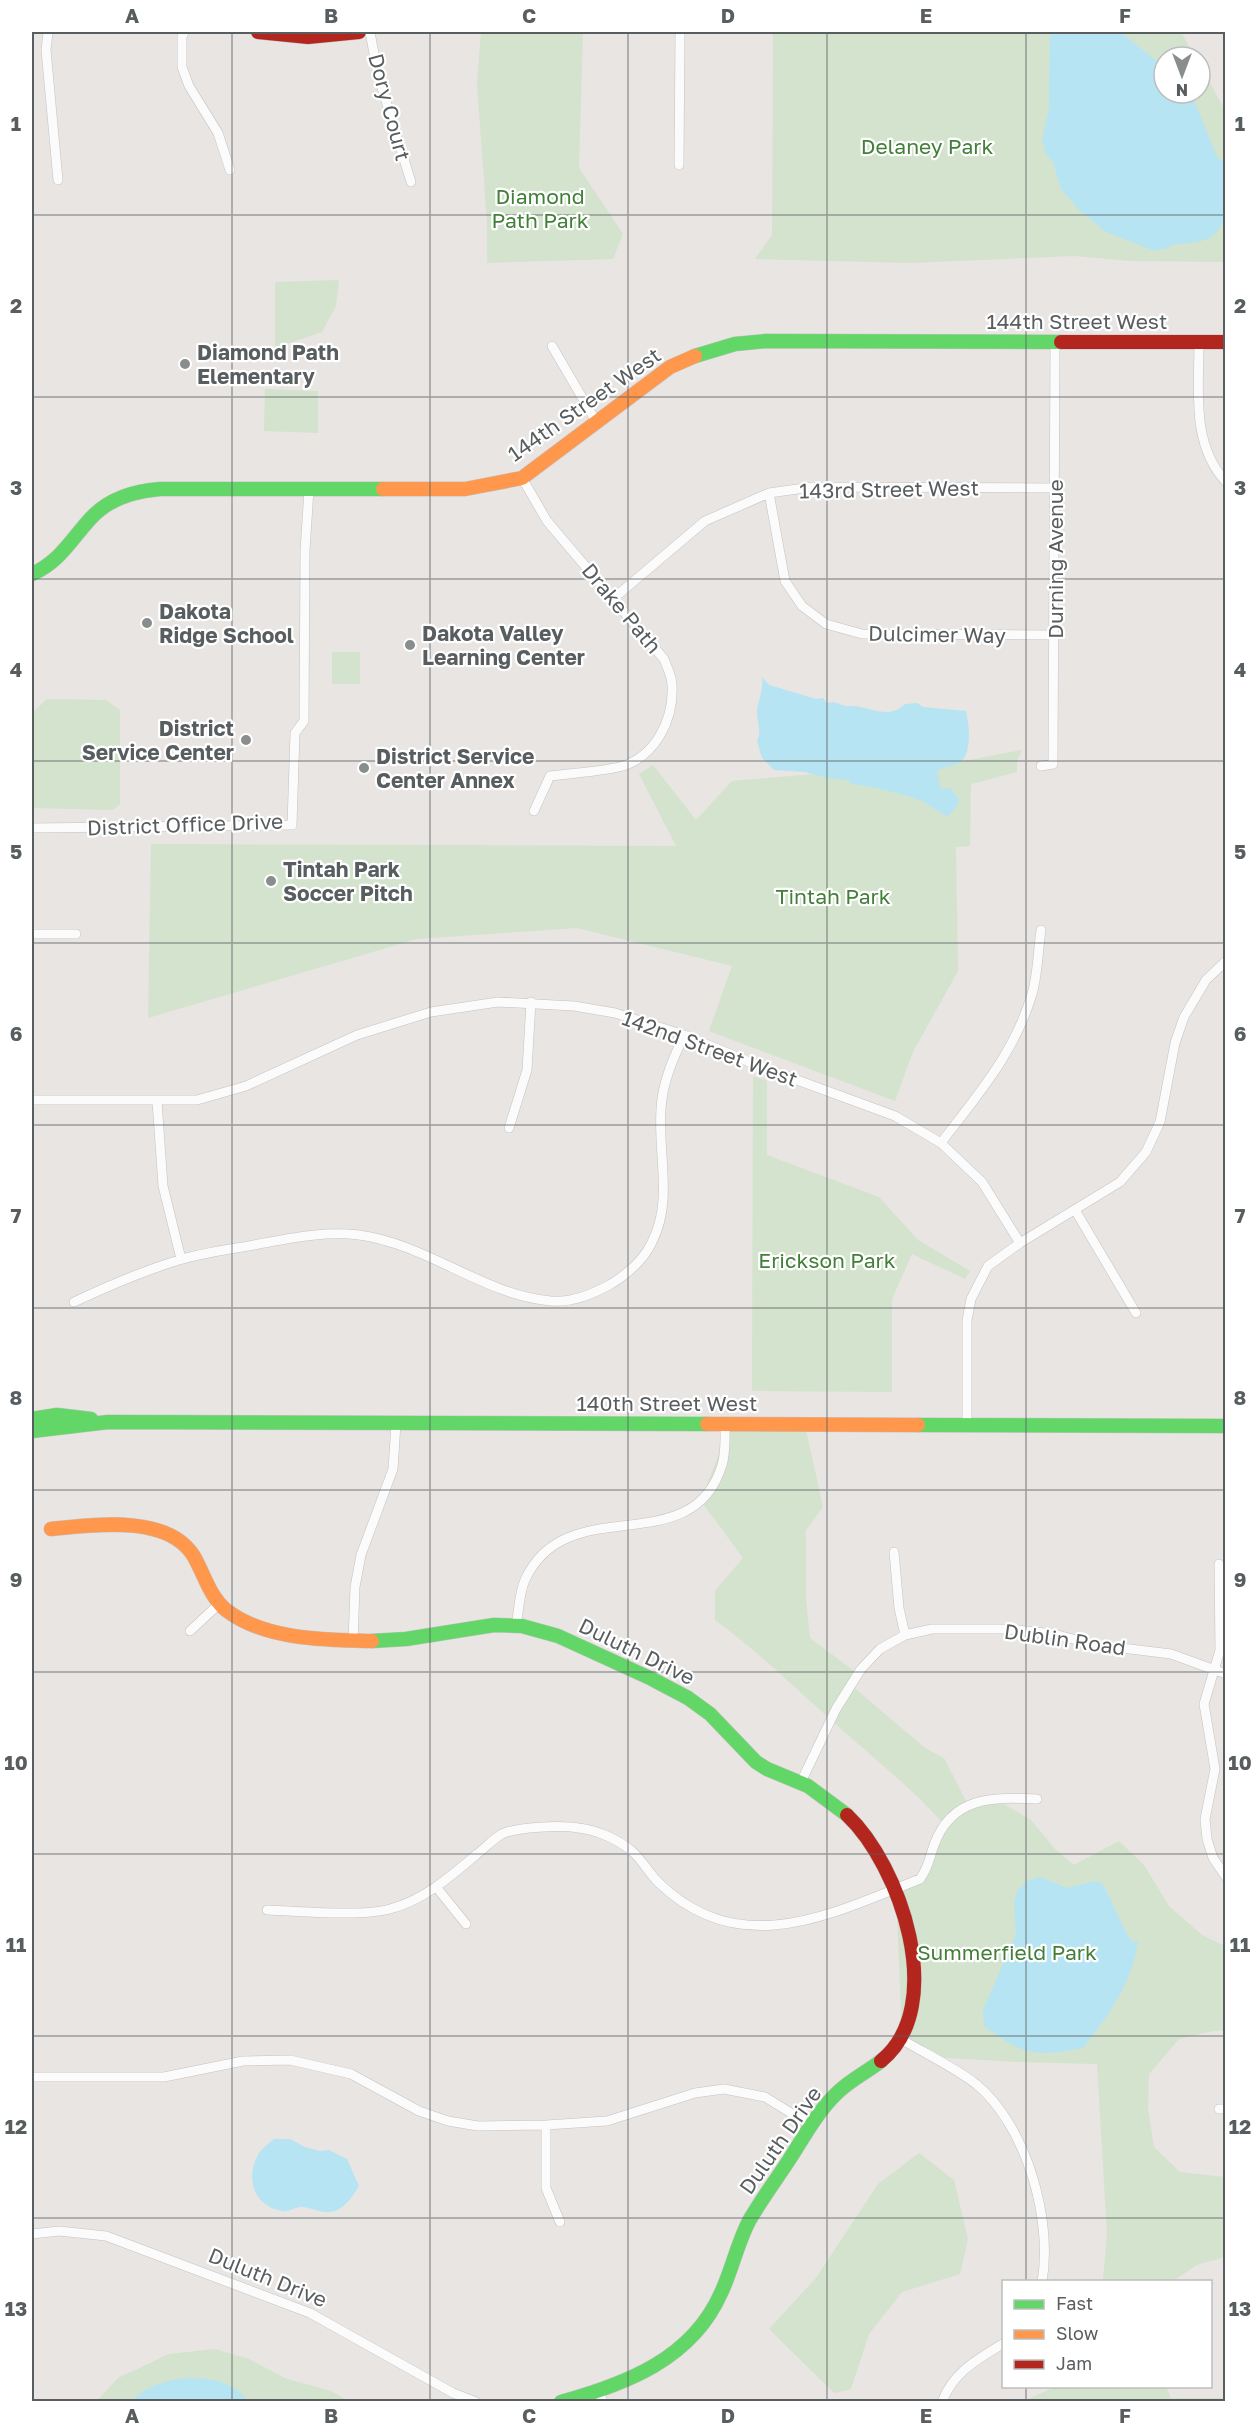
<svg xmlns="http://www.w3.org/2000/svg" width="1257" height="2433" viewBox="0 0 1257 2433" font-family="'Golos Text',sans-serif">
<rect width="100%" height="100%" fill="#e8e5e2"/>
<path fill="#d4e3cd" d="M481,32H583L579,168L623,234L613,259L487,263V223L477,84Z
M773,32H1181L1195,57H1164V93H1200V65L1225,110V262L1131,261L1074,256L909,263L755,259L772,235Z
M339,280L336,306L322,332L275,348V282Z
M265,389L318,391V433L264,431Z
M332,652H360V684H332Z
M47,699L106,700L120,710V804L113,810L32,808V713Z
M1022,750L1017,761V772L971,784L970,846L956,847L958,971L913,1052L895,1101L709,1031L732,966L577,928L417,939L148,1018L151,844L676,846L639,774L653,765L696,820L732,781L964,761Z
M753,1076L767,1081V1155L879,1197L918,1240L970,1271L965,1279L912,1254L892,1299V1392L752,1391Z
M725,1424L805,1425L823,1507L806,1530V1598L810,1638L858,1674L851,1685L925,1748L944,1758L968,1805L993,1798L1031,1820L1055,1849L1074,1865L1119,1841L1144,1865L1169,1906L1202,1935L1225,1946V2030L1213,2031L1179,2039L1149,2074L1148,2109L1154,2147L1180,2172L1225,2177V2257L1197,2265L1173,2281H1103L1107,2234L1097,2064L1019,2062L931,2057L902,2039L896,1889L920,1879L944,1824C909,1785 868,1754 830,1719C792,1685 756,1650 715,1620V1591L743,1558L701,1501L724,1440Z
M919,2153L954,2180L968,2239L960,2274L902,2292L869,2334L851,2389L834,2393L769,2329L816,2278L878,2184Z
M215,2349L249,2359L287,2379L331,2391L348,2401L61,2402L97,2401L118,2378L169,2354Z
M1057,2386L1166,2387L1171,2398H1225V2401H1024Z"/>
<path fill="#b6e4f3" d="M1050,32H1122L1123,34L1164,67V93H1191L1217,157L1225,163C1226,187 1233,224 1209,238C1199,244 1183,243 1172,245L1168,248L1155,251L1106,232L1079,210L1061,189L1053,162L1046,154L1042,139L1049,108Z
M762,677L769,685L776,687L816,699L823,698L827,703C835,701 838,704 845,706C850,707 855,705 860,707C876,710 891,718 905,704L917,703L923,707L966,711C969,723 973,755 959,763C952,767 942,765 937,772L941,789L950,788L959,799L957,806L948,816C937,813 933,806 924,802C913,796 863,784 851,784L848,780L827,778L805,772L774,770L762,758L757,741C762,731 757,723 757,712C758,699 764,690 762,677Z
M1040,1877L1067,1888L1094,1881L1103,1884L1127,1934L1132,1941L1138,1942C1131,1985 1109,2015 1083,2048C1035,2057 1024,2056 984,2026L983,2010L1016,1934L1014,1903L1017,1892L1027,1881Z
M274,2139H290L305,2147L320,2151L329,2150L347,2159L359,2186C352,2197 344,2211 329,2212C320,2213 310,2207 301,2207C295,2207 289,2212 283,2211C254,2207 245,2179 258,2155C262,2148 268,2144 274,2139Z
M188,2378C213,2379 231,2380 248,2401H131C148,2386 165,2380 188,2378Z"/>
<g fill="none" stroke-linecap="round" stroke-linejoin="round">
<g stroke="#c3c3c3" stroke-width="10">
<path id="street" d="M48,32L46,50L58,180
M184,32L182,37V67L189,86L218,133L230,170
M370,32L378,75L411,182
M679,165L680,32
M1199,342C1199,391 1191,444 1226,482
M552,346L597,423
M522,478L547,521L664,659C667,667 672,677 672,685C674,720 655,758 619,767C597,772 573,773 550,776L534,811
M769,493L785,581L802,606L826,624L862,634L1054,635
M614,598L705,521L769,493L812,487L1055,488
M1041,766L1053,764L1055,342
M32,828L292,825L295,733L304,721L305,551L309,489
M32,934H76
M32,1100H197L246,1086L357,1035L431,1012L498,1002L574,1006L615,1013L684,1035L759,1066L895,1116L941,1143L982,1182L1020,1243
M157,1101L163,1186L181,1259
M509,1128L527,1070L531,1002
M941,1143C978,1094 1014,1054 1032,994C1038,974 1038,950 1041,930
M1075,1210L1136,1313
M74,1302C108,1286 143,1271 179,1260C205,1252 233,1249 259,1244C292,1238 325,1231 359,1235C427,1244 486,1296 551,1301C572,1303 593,1294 611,1284C627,1274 644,1260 652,1242C675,1198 655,1146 662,1099C665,1076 675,1055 684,1035
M967,1426V1320L971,1299L988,1266L1020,1243L1120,1182L1146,1152L1160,1122L1175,1043L1184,1017L1206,980L1226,961
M894,1552L899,1608L905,1635
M1219,1564L1220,1650L1204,1704L1215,1769L1205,1819L1207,1839L1213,1858L1226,1877
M516,1625C519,1611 519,1593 525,1580C567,1488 692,1564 722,1465C726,1453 725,1437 725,1424
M190,1631L219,1604
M353,1641L355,1587L361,1555L393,1469L396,1424
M801,1782L836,1709L861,1669L880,1649L905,1635L932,1629H1009L1054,1634L1110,1649L1122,1648L1171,1654L1226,1674
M437,1888L466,1924
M267,1910C300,1911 360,1917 390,1909C424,1900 451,1876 477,1854C485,1848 493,1839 502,1834C516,1827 562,1825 578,1828C597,1830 617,1839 632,1851C642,1860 649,1873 658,1882C740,1962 831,1914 920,1879C929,1866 929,1859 934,1845C952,1796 993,1797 1037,1799
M901,2039C926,2054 954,2067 976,2084C1026,2125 1053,2219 1042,2282
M32,2077H164L243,2061L290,2060L351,2074L419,2111L448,2121L478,2126L546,2125L607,2121L695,2093L724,2089L765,2097L812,2126
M1219,2109H1226
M546,2125V2188L560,2222
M32,2234L59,2231L106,2236L310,2313L453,2393L476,2402
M599,2392L603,2402
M942,2402C953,2372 978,2359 1004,2343"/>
</g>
<g stroke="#c3c3c3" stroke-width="15">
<path id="fast" d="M695,356L735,344L766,341L1061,342
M32,574C60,562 72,538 92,517C110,498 135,491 160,489H383
M32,1419L57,1415L91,1419
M918,1425L1226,1426
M32,1431L108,1422L707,1424
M372,1641L406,1639L494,1625L522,1626L558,1636L652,1679L688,1698L710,1714L756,1762L767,1769L808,1786L847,1815
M561,2402C626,2384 692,2359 721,2293C732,2270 737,2244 749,2221C761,2200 776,2180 789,2160C804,2137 817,2112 837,2093C850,2080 867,2072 881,2061"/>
</g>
<g stroke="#c3c3c3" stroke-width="15">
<path id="slow" d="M383,489H465L522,478L670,367L695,356
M707,1424L918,1425
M51,1529C93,1525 166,1514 193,1555C204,1573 209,1596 226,1610C265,1640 325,1640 372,1641"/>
</g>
<g stroke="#c3c3c3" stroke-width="15">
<path id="jam" d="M258,32L308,37L359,32
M1061,342H1226
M847,1815C900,1865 949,2006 881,2061"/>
</g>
<use href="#street" stroke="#fcfbfb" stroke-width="9"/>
<use href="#fast" stroke="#63d668" stroke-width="14"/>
<use href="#slow" stroke="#ff974d" stroke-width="14"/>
<use href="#jam" stroke="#b3261e" stroke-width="14"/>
</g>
<path fill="none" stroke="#585d60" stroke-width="1.5" stroke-opacity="0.55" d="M232,32V2402M430,32V2402M628,32V2402M827,32V2402M1026,32V2282M32,215H1226M32,397H1226M32,579H1226M32,761H1226M32,943H1226M32,1125H1226M32,1308H1226M32,1490H1226M32,1672H1226M32,1854H1226M32,2036H1226M32,2218H1226M1026,2386V2402"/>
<g fill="#8a8d8e" stroke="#fff" stroke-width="2">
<circle cx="185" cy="364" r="6"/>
<circle cx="147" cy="623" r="6"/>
<circle cx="410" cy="645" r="6"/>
<circle cx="246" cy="740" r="6"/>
<circle cx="364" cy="768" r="6"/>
<circle cx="271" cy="881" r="6"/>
</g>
<g text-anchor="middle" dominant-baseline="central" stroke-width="4.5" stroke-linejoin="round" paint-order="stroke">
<g font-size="21" fill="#585d60" stroke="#fff">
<text transform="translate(390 107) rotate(75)">Dory Court</text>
<text x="1077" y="321">144th Street West</text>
<text transform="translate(584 404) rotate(-35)">144th Street West</text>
<text transform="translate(889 489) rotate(-1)">143rd Street West</text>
<text transform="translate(1055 559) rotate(-90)">Durning Avenue</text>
<text transform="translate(622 608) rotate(50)">Drake Path</text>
<text transform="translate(937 634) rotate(1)">Dulcimer Way</text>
<text transform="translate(185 824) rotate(-2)">District Office Drive</text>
<text transform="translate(710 1048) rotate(20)">142nd Street West</text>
<text x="667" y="1403">140th Street West</text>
<text transform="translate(1065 1639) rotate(8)">Dublin Road</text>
<text transform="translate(637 1651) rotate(26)">Duluth Drive</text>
<text transform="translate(780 2140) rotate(-55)">Duluth Drive</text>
<text transform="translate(268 2277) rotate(22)">Duluth Drive</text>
</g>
<g font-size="21" fill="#427f38" stroke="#fff">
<text x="927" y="146">Delaney Park</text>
<text x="540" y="196">Diamond<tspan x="540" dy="24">Path Park</tspan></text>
<text x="833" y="896">Tintah Park</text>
<text x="827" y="1260">Erickson Park</text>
<text x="1007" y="1952">Summerfield Park</text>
</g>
<g font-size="21" font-weight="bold" fill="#585d60" stroke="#fff" text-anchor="start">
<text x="197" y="352">Diamond Path<tspan x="197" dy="24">Elementary</tspan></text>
<text x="159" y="611">Dakota<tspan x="159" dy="24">Ridge School</tspan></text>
<text x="422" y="633">Dakota Valley<tspan x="422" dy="24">Learning Center</tspan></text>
<text x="234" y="728" text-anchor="end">District<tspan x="234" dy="24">Service Center</tspan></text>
<text x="376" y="756">District Service<tspan x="376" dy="24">Center Annex</tspan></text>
<text x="283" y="869">Tintah Park<tspan x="283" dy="24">Soccer Pitch</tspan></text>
</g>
</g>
<rect width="1257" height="2433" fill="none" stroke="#ffffff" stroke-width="66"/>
<rect x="1002" y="2280" width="210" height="108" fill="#ffffff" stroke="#bcbebf" stroke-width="1.5"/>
<rect x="1014" y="2300" width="30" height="9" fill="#63d668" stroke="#bcbebf" stroke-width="1.5"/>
<text x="1056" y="2310" font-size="18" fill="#585d60">Fast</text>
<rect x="1014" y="2330" width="30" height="9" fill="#ff974d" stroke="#bcbebf" stroke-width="1.5"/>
<text x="1056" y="2340" font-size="18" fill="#585d60">Slow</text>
<rect x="1014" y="2360" width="30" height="9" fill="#b3261e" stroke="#bcbebf" stroke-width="1.5"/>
<text x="1056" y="2370" font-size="18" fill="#585d60">Jam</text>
<g transform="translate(1182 75) rotate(180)"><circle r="28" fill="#ffffff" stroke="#bcbebf" stroke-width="1.5"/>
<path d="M0-4.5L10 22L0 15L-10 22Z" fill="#8a8d8e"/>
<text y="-9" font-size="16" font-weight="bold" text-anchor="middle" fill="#585d60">N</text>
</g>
<rect x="33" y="33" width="1191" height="2367" fill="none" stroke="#585d60" stroke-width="2"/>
<g font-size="20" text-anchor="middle" font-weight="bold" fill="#585d60">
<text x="132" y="23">A</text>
<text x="331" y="23">B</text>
<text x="529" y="23">C</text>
<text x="728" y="23">D</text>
<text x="926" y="23">E</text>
<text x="1125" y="23">F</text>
<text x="16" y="131">1</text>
<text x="1240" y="131">1</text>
<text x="16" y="313">2</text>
<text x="1240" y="313">2</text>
<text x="16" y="495">3</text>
<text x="1240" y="495">3</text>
<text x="16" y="677">4</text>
<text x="1240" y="677">4</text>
<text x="16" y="859">5</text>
<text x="1240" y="859">5</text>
<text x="16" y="1041">6</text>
<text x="1240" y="1041">6</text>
<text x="16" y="1223">7</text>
<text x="1240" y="1223">7</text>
<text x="16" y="1405">8</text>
<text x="1240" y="1405">8</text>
<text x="16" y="1587">9</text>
<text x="1240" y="1587">9</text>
<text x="16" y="1770">10</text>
<text x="1240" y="1770">10</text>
<text x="16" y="1952">11</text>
<text x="1240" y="1952">11</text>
<text x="16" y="2134">12</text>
<text x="1240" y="2134">12</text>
<text x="16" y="2316">13</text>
<text x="1240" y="2316">13</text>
<text x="132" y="2423">A</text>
<text x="331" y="2423">B</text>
<text x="529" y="2423">C</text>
<text x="728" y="2423">D</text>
<text x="926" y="2423">E</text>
<text x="1125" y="2423">F</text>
</g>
</svg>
